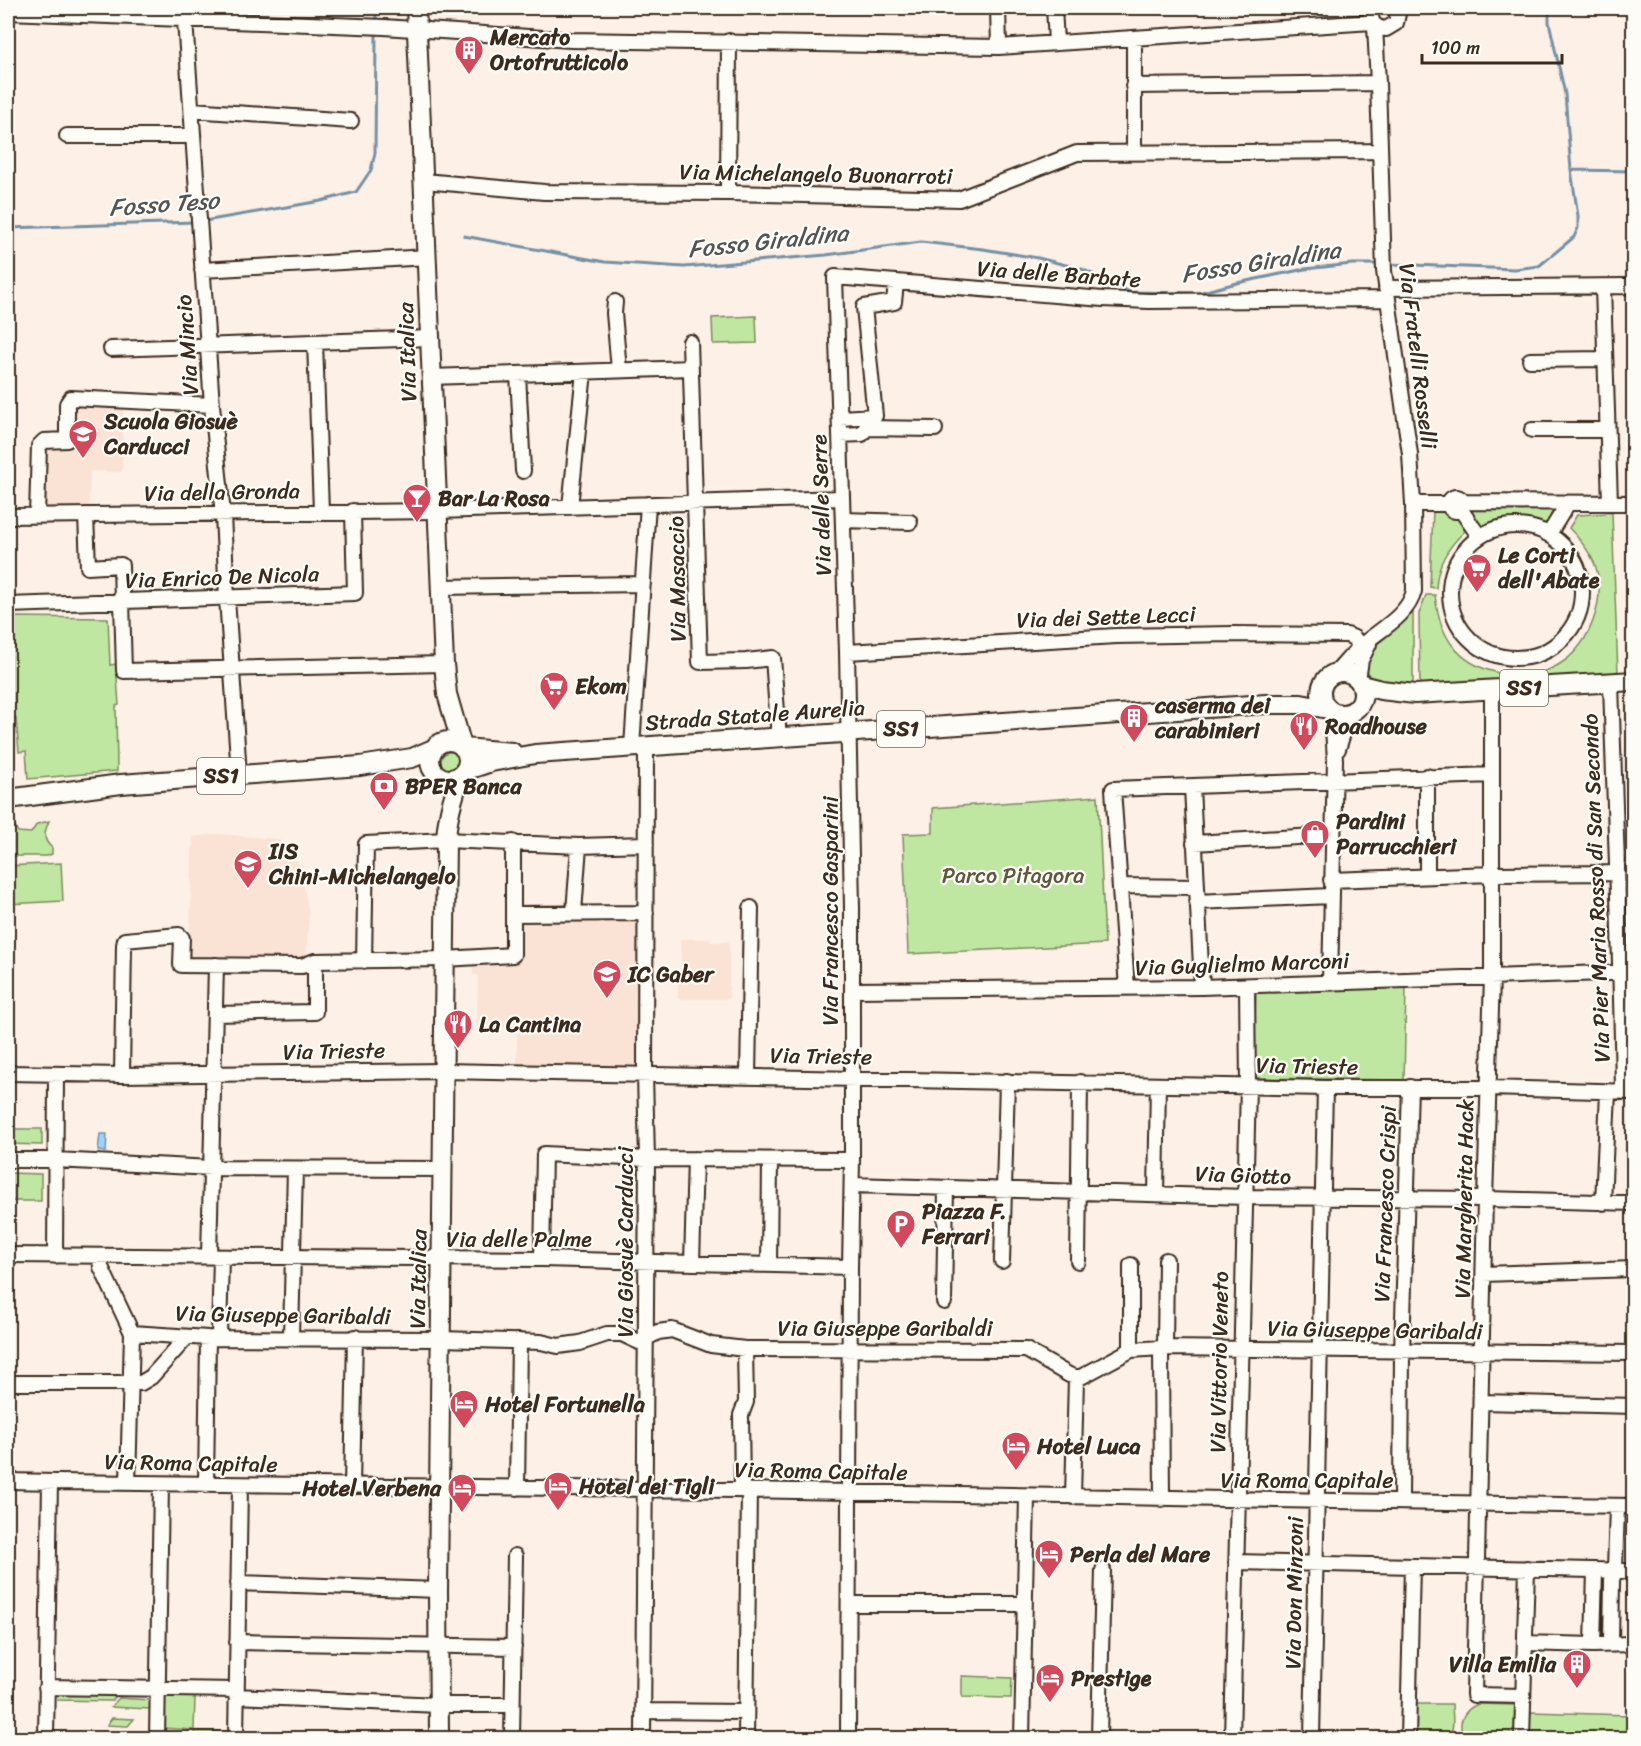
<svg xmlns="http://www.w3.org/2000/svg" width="1641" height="1746" viewBox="0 0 1641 1746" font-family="Sriracha,sans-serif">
<rect width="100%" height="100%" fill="#fcf0e7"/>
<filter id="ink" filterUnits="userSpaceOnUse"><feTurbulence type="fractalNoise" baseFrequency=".0167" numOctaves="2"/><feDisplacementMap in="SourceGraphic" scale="12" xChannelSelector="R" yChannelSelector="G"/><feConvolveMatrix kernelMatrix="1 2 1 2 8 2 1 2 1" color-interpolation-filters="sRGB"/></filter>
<g filter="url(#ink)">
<path fill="#fae2d4" d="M76,405L123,408L122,472L90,471L89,509H40L44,450L52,447H75Z
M217,834L278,839L299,864L309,913L306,961L189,959L193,837Z
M519,918L640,920L637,1069L517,1067V1028L477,1027L478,975L473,974V960L518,961Z
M680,939H710V942H729V999H678V980H682Z"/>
<path fill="#c0e7a2" stroke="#7e8860" stroke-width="1.5" d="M756,316L757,343L713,344L712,318Z
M1433,510H1444L1447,514L1458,519L1465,531C1448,547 1437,564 1436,588L1430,587Z
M1471,510H1550L1552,512L1547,528L1515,522L1503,523L1482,529L1469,512Z
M1612,513L1618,675L1420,685L1419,614L1426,595H1435C1437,613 1441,631 1453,646C1463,659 1479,668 1495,672C1543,684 1581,661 1595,615C1606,577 1595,555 1569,528L1577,515Z
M1413,613V686C1404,684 1383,685 1375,681C1371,679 1368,675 1367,670C1363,645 1397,626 1413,613Z
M8,617L108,618L110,665L116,664L119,705L116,706L117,771L28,779L26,751L19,752L16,718H10L8,700Z
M441 761a9 9 0 1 1 18 0a9 9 0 1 1-18 0Z
M1098,796L1105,944L908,954L903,834L933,833V808Z
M49,821C44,833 42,839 52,848V854L47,856H8V829L15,826L18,832L31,833L37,824Z
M61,863L63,901L8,904V866Z
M1406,988L1404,1080L1253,1078L1256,992Z
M8,1129H42V1145L8,1144Z
M8,1173L41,1174V1201H8Z
M962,1676L1012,1678L1011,1698L962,1697Z
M57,1691L116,1696L111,1701L56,1700Z
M163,1695L195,1696L194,1730L162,1728Z
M119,1698L150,1700V1709L111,1707Z
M1414,1704H1452C1452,1716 1456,1729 1447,1738H1418L1414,1728Z
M1478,1704L1515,1705L1514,1728L1508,1738H1465C1456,1724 1463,1710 1478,1704Z
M1530,1712L1628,1715L1627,1738H1529Z
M112,1718L134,1719L128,1726L107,1725Z
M195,1731L227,1732L226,1738H195Z"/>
<path fill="#9bd4fb" stroke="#7590a3" stroke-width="1.5" d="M100,1134H107L106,1152L98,1151Z"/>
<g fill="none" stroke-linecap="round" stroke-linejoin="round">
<path stroke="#7590a3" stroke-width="3" d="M1549,8V22L1565,94L1571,170
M376,22V8
M204,221L321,201L356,192L371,170L375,153L376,32
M8,228L195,222
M464,236L605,262L684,267L826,255L921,242L983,249L1038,258L1082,269L1130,292L1198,293L1237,283L1305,269L1352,264H1381
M1388,264L1515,269L1539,266L1574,237L1578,228V216L1571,170L1634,171"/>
<g stroke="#3b2a1e" stroke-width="18">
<path id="minor" d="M998,8L999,47
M1054,8L1056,42
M1373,8C1368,19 1373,28 1386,29L1396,23L1398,14L1395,8
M8,12L384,27L571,40L999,47L1372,22
M185,20L212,405L223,515L227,598L239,774
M1133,86L1378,83
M192,110L351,121
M67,136H193
M1134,152V39
M424,181L544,192L728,193L959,199L1077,153L1380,151
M728,193L729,41
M202,270L428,257
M1603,287L1610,503
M1386,288L1626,286L1634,288
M615,302L614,313L619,370
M315,342L321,511
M690,342L700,662L746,661L773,658L779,739
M111,349L431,338
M1530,360L1605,359
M518,374L523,471
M431,377L691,368
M840,418L875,416L864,307L894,302L896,283
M1532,430H1607
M840,435L862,434L866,428L935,429
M1449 504a7 7 0 1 1 14 0a7 7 0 1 1-14 0Z
M1463,502L1634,503
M1413,504H1449
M570,507L584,372
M1461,510L1479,536
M86,515L88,567L121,565L124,671L444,664
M8,516L437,511L842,498
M37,516L39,446L44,441L67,440V404L71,398L212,405
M843,520L910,522
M1450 592a66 66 0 1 1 132 0a66 66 0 1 1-132 0Z
M1549,534L1568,503
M440,587L643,584
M8,605L355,593L353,511
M847,652L1116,636L1233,634L1347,635L1354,638L1360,646
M1335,674C1344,664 1352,654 1361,646C1379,630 1408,616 1414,591L1413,504L1410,454L1384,271L1378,83L1375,26
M1358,680L1361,660L1369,644
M1611,682C1615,819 1621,955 1623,1092
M1492,690V977L1485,1199L1474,1695L1523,1696
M632,747L648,504
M1338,749L1350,712
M1427,776V876
M1192,787L1202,987
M1194,843L1333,835
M1331,880L1492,874L1616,873
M1120,886L1196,887
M1197,902L1331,896
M574,912L579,846
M513,914L646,913
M364,961L366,844L446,840L579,846L646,844
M1330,982L1335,760L1332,712
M1127,988L1113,789L1492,775
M852,990L1202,987L1634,972
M215,1014L315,1012V961
M8,1073L122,1075L444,1071L1325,1088H1488L1634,1092
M122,1075L124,945L125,940L179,935L182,938L181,965L302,966L315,961L445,959L513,955V842
M748,1076L751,908
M8,1160H55L212,1168L443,1169
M852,1185L1245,1197L1485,1199L1634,1203
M1156,1193L1158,1085
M1603,1203L1608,1092
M8,1255L542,1259L850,1267
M55,1256L56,1074
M100,1256L101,1267L132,1333L128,1483
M209,1257L216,965
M542,1259L544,1154L647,1159L852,1160
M1002,1261L1007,1081
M1078,1261L1080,1082
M692,1263L695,1159
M769,1265L770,1160
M1131,1265V1350
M1484,1274L1634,1269
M944,1302L946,1189
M132,1333L208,1338L441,1339L541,1342L558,1346L580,1343L607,1334H622L639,1342L658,1332L672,1330L711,1345L745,1349L1026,1350L1069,1375L1079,1378L1131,1350L1161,1348L1634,1353
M219,1336L221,1257
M291,1337L295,1169
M1161,1348L1162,1499
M1165,1348L1166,1260
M8,1383H141L151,1377L187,1337
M1481,1402L1634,1406
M8,1481C250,1486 492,1487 735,1490C1034,1494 1334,1503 1634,1506
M206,1485L208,1338
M352,1487L355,1337
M517,1488L519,1341
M742,1490L741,1415L746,1402L745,1349
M1073,1497L1076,1378
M1401,1501L1402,1352L1410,1087
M1236,1562L1634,1571
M238,1583L438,1590
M849,1604H1024
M237,1642L514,1647
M1525,1643L1593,1645L1634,1644
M1611,1644L1612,1580L1615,1570L1617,1506
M1593,1645L1595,1570
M46,1687L236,1690
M236,1696L439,1705H512
M644,1711L746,1712
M46,1738L50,1482
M157,1738L161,1485
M236,1738L240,1485
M512,1738L515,1556
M643,1738L647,1159L645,1074L646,746
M746,1738L749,1491
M848,1738L850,1267L852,1160V907L847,652L835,277L1103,299L1149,301L1387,299
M1022,1738L1027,1496
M1099,1738L1103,1570
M1232,1738L1248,1086L1247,986
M1312,1738L1325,1088
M1408,1738L1412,1566
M1522,1738L1527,1568"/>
</g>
<g stroke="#3b2a1e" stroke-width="22">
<path id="major" d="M416,8L444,664L447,694L462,746
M1321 693a21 21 0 1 1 42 0a21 21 0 1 1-42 0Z
M1361,685L1381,690L1415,694L1634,681
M430 760a19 19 0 1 1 38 0a19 19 0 1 1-38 0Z
M463,748L512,752
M464,771L491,762L535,754L1266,704H1301L1328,709
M8,799L121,784L360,766L412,758L433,749
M439,1738L438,1590L446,840C447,816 453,796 461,775"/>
</g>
<use href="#minor" stroke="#fdfcf7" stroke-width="14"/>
<use href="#major" stroke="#fdfcf7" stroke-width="18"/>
</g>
</g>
<defs>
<g id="building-pin" transform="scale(1.5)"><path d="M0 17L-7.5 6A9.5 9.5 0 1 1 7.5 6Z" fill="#d1495b" stroke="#fdfcf7"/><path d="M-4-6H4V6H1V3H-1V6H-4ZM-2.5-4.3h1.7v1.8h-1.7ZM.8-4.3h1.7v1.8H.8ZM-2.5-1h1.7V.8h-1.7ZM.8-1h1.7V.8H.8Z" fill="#fff"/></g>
<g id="school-pin" transform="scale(1.5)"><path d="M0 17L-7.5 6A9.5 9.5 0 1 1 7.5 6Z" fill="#d1495b" stroke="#fdfcf7"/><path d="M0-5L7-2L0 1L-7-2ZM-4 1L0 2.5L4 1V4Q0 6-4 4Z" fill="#fff"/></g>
<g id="bar-pin" transform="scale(1.5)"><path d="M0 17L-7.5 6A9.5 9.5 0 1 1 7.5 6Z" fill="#d1495b" stroke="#fdfcf7"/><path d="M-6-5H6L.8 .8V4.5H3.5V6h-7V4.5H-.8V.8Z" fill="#fff"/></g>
<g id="supermarket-pin" transform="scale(1.5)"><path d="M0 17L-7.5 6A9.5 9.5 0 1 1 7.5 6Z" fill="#d1495b" stroke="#fdfcf7"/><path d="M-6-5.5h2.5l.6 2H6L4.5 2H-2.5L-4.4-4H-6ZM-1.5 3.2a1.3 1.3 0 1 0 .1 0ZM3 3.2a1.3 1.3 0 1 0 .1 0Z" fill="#fff"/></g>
<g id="restaurant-pin" transform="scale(1.5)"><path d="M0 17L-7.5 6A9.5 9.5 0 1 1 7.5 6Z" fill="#d1495b" stroke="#fdfcf7"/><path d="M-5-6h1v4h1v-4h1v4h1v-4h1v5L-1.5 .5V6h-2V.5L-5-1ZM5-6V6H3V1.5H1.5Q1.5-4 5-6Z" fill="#fff"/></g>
<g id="bank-pin" transform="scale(1.5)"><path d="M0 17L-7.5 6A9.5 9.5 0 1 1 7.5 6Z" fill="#d1495b" stroke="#fdfcf7"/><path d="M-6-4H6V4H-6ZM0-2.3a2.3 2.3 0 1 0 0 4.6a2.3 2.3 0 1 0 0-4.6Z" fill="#fff"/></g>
<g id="shop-pin" transform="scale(1.5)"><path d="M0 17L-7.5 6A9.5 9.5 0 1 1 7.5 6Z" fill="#d1495b" stroke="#fdfcf7"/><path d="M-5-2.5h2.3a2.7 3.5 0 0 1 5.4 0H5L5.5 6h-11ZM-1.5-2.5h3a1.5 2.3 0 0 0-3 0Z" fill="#fff"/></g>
<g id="parking-pin" transform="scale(1.5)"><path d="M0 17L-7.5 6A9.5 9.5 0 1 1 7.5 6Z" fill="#d1495b" stroke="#fdfcf7"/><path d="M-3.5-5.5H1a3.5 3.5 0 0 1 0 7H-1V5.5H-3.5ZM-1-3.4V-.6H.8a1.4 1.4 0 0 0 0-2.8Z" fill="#fff"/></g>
<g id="hotel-pin" transform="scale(1.5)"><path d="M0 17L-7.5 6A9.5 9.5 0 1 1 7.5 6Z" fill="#d1495b" stroke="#fdfcf7"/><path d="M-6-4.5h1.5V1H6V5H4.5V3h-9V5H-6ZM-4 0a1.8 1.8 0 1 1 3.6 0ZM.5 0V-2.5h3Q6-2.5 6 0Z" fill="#fff"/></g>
</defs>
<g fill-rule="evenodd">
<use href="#building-pin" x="469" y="50"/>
<use href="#school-pin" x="83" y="434"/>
<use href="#bar-pin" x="417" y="498"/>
<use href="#supermarket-pin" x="1477" y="568"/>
<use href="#supermarket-pin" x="554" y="686"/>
<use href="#building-pin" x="1134" y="718"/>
<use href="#restaurant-pin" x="1304" y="726"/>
<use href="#bank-pin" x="384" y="786"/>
<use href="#shop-pin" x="1315" y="834"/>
<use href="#school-pin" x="248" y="864"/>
<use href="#school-pin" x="607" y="974"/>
<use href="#restaurant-pin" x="458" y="1024"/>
<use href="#parking-pin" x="901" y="1224"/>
<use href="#hotel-pin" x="464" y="1404"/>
<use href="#hotel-pin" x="1016" y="1446"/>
<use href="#hotel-pin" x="558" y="1486"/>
<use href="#hotel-pin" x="462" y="1488"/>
<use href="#hotel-pin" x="1049" y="1554"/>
<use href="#building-pin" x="1577" y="1664"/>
<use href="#hotel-pin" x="1050" y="1678"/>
</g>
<g text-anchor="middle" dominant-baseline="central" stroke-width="4.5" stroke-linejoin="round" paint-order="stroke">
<g fill="#fdfcf7" stroke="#75695f" stroke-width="1.5">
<rect x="1500" y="670" width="48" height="36" rx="4.5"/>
<rect x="877" y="711" width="48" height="36" rx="4.5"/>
<rect x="197" y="758" width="48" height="36" rx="4.5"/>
</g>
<g font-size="21" font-weight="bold" fill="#3b2a1e">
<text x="1524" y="688">SS1</text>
<text x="901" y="729">SS1</text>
<text x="221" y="776">SS1</text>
</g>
<g font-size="22" font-weight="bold" fill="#3b2a1e" stroke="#fdfcf7" text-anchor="start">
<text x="490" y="37">Mercato<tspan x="490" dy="25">Ortofrutticolo</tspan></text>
<text x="104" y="421">Scuola Giosuè<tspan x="104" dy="25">Carducci</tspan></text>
<text x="438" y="498">Bar La Rosa</text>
<text x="1498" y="555">Le Corti<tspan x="1498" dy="25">dell'Abate</tspan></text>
<text x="575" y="686">Ekom</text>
<text x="1155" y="705">caserma dei<tspan x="1155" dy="25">carabinieri</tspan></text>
<text x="1325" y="726">Roadhouse</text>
<text x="405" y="786">BPER Banca</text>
<text x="1336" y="821">Pardini<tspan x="1336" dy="25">Parrucchieri</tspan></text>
<text x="269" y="851">IIS<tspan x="269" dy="25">Chini-Michelangelo</tspan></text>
<text x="628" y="974">IC Gaber</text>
<text x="479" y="1024">La Cantina</text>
<text x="922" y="1211">Piazza F.<tspan x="922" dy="25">Ferrari</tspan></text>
<text x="485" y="1404">Hotel Fortunella</text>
<text x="1037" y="1446">Hotel Luca</text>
<text x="579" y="1486">Hotel dei Tigli</text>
<text x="441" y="1488" text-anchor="end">Hotel Verbena</text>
<text x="1070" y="1554">Perla del Mare</text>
<text x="1556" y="1664" text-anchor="end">Villa Emilia</text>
<text x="1071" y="1678">Prestige</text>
</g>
<g font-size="22" fill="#3b2a1e" stroke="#fdfcf7">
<text transform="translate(816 174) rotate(1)">Via Michelangelo Buonarroti</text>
<text transform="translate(1059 274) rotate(4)">Via delle Barbate</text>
<text transform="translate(187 345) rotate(-94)">Via Mincio</text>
<text transform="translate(407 352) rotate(-92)">Via Italica</text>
<text transform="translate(1418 356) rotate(83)">Via Fratelli Rosselli</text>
<text transform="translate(222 492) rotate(-1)">Via della Gronda</text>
<text transform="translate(821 505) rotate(-92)">Via delle Serre</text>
<text transform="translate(222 577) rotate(-2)">Via Enrico De Nicola</text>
<text transform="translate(677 579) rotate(-91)">Via Masaccio</text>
<text transform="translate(1106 617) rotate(-2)">Via dei Sette Lecci</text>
<text transform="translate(755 715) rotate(-4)">Strada Statale Aurelia</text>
<text transform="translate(1596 888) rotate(-92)">Via Pier Maria Rosso di San Secondo</text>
<text transform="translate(830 911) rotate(-90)">Via Francesco Gasparini</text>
<text transform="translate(1242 964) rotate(-2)">Via Guglielmo Marconi</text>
<text transform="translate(334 1051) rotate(-1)">Via Trieste</text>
<text transform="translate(821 1056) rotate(1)">Via Trieste</text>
<text transform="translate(1307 1066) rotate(1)">Via Trieste</text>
<text transform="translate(1243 1175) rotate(2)">Via Giotto</text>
<text transform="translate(1464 1199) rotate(-89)">Via Margherita Hack</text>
<text transform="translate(1385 1204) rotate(-88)">Via Francesco Crispi</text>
<text x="519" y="1239">Via delle Palme</text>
<text transform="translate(625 1242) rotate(-90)">Via Giosuè Carducci</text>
<text transform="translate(418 1279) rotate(-89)">Via Italica</text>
<text transform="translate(283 1315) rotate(1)">Via Giuseppe Garibaldi</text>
<text x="885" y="1328">Via Giuseppe Garibaldi</text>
<text transform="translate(1375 1330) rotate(1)">Via Giuseppe Garibaldi</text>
<text transform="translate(1219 1362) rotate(-89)">Via Vittorio Veneto</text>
<text transform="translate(191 1463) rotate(1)">Via Roma Capitale</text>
<text transform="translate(821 1471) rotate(1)">Via Roma Capitale</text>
<text x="1307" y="1480">Via Roma Capitale</text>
<text transform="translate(1294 1593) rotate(-89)">Via Don Minzoni</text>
</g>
<g font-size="22" fill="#5c593f" stroke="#fdfcf7">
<text x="1013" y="875">Parco Pitagora</text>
</g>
<g font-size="24" font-style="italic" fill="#535455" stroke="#fdfcf7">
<text transform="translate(164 204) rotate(-4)">Fosso Teso</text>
<text transform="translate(768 241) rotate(-6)">Fosso Giraldina</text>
<text transform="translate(1261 262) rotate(-9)">Fosso Giraldina</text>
</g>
</g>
<rect width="1641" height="1746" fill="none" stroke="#fdfcf7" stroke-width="30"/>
<rect x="15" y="15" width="1611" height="1716" fill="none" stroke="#3b2a1e" stroke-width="2" filter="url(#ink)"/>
<path d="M1422 54v9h140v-9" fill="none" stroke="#3b2a1e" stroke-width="3"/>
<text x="1431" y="54" font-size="18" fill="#3b2a1e" stroke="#fdfcf7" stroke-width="4.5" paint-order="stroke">100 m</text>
</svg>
